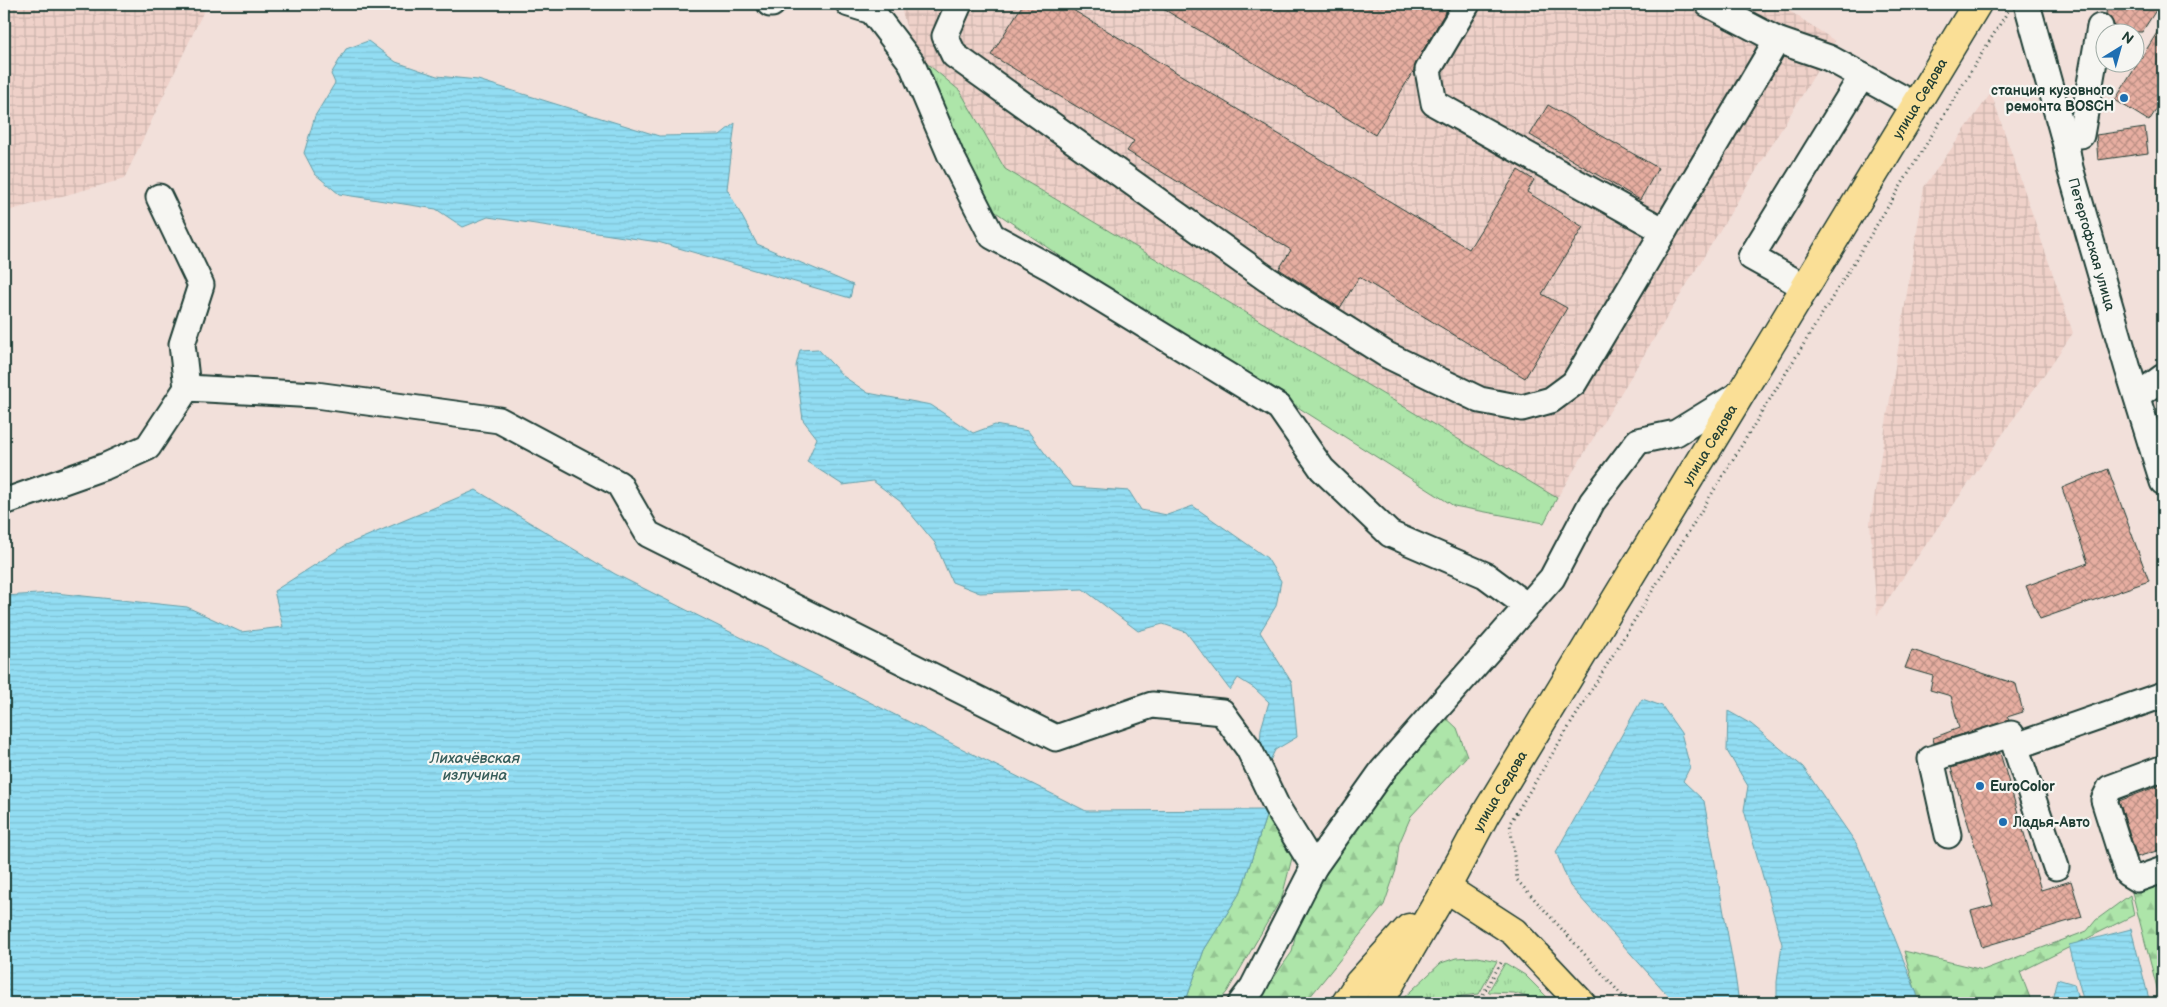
<svg xmlns="http://www.w3.org/2000/svg" width="2167" height="1007" viewBox="0 0 2167 1007" font-family="'Balsamiq Sans',sans-serif">
<defs>
<pattern id="industrial-grid" width="8" height="8" patternUnits="userSpaceOnUse" patternTransform="scale(1.25)"><rect width="8" height="8" fill="#efd1c9"/><path d="M0 4h8M4 0v8" fill="none" stroke="#ccb4ad"/></pattern>
<pattern id="grass-tufts" width="24" height="20" patternUnits="userSpaceOnUse" patternTransform="scale(1.25)"><rect width="24" height="20" fill="#ade5a9"/><path d="M3 7l-1-3M5 7V3M7 7l1-3M15 17l-1-3M17 17v-4M19 17l1-3" fill="none" stroke="#94c592"/></pattern>
<pattern id="forest-firs" width="22" height="20" patternUnits="userSpaceOnUse" patternTransform="scale(1.25)"><rect width="22" height="20" fill="#ade5a9"/><path d="M5 1l3.5 6h-7zM16 11l3.5 6h-7z" fill="#94c592"/></pattern>
<pattern id="water-rules" width="6" height="5" patternUnits="userSpaceOnUse" patternTransform="scale(1.25)"><rect width="6" height="5" fill="#92ddf3"/><path d="M0 2.5h6" fill="none" stroke="#7dbfd1"/></pattern>
<pattern id="building-cross-hatch" width="8" height="8" patternUnits="userSpaceOnUse" patternTransform="scale(1.25)"><rect width="8" height="8" fill="#e7aea1"/><path d="M0 0l8 8M0 8l8-8" fill="none" stroke="#bb8f84"/></pattern>
</defs>
<rect width="100%" height="100%" fill="#f2e0da"/>
<filter id="ink" filterUnits="userSpaceOnUse"><feTurbulence type="fractalNoise" baseFrequency=".02" numOctaves="2"/><feDisplacementMap in="SourceGraphic" scale="10" xChannelSelector="R" yChannelSelector="G"/><feConvolveMatrix kernelMatrix="1 2 1 2 8 2 1 2 1" color-interpolation-filters="sRGB"/></filter>
<g filter="url(#ink)">
<path fill="url(#industrial-grid)" d="M4,4H207L124,179L4,212Z
M900,4H1779L1835,41L1557,498L1005,169L960,91L913,52Z
M1991,93L2073,333L1877,615L1870,523L1924,187Z"/>
<path fill="url(#grass-tufts)" stroke="#66916e" d="M913,52L960,91L1005,169L1557,498L1544,523L1454,506L1070,263L987,206Z
M1478,957L1497,961L1479,994L1462,996L1448,1003H1398L1441,963L1456,958Z
M1505,963L1525,975L1553,1003H1546L1514,993L1488,992Z"/>
<path fill="url(#forest-firs)" stroke="#66916e" d="M1442,714L1457,728L1467,756L1411,816L1399,844L1396,870L1384,905L1305,1003H1256L1292,952L1300,911L1357,820Z
M1268,810L1293,854L1282,897L1227,992L1218,1003H1185L1204,950L1241,891Z
M2159,884L2163,895V1003H2161L2132,892Z
M2130,895L2134,915L2020,972L2032,1003H1919L1904,951L1983,970L2087,931L2096,920Z"/>
<path fill="url(#water-rules)" stroke="#649da7" d="M368,41L396,62L437,76L478,80L659,136L720,135L735,123L727,189L757,244L853,285L850,298L658,242L488,217L463,227L436,209L339,194L315,174L304,153L315,116L335,83L331,74L346,49Z
M818,349L843,376L868,393L931,405L973,433L995,425L1028,431L1050,460L1073,487L1129,491L1141,510L1167,515L1193,506L1267,558L1281,581L1276,606L1260,632L1292,683L1297,737L1275,750L1268,765L1259,763L1261,729L1269,702L1254,688L1238,678L1230,690L1186,632L1163,624L1138,631L1083,589L980,593L952,582L935,543L901,502L873,481L843,485L807,462L817,438L803,420L796,366L800,350Z
M476,490L615,574L1086,811L1268,810L1241,891L1204,950L1185,1003H4V596L55,593L187,607L241,632L283,627L274,591L346,545Z
M1642,699L1662,706L1681,733L1690,767L1683,781L1704,801L1735,975L1739,1003H1675L1570,886L1556,852Z
M1728,711L1751,724L1803,767L1858,846L1917,994L1918,1003H1777V982L1782,944L1744,810L1748,786L1727,751Z
M2131,929L2150,1003H2084L2069,945Z
M2057,979L2074,984L2079,1003H2055L2053,996Z"/>
<path fill="url(#building-cross-hatch)" stroke="#1f3d34" d="M1023,4H1063L1469,249L1518,170L1534,180L1527,192L1583,227L1542,294L1567,308L1525,378L1359,277L1340,308L1279,269L1291,250L1127,151L1134,141L991,55Z
M1155,4H1450L1416,63L1414,70L1375,135Z
M2107,4H2160L2142,32H2114L2113,22L2106,14Z
M2163,23V99L2149,121L2115,100Z
M1548,105L1658,168L1640,200L1530,135Z
M2145,128L2148,153L2098,160L2096,135Z
M2108,469L2149,581L2040,619L2026,586L2088,563L2062,488Z
M1912,650L2016,684L2023,712L2007,717L2009,720L1934,743L1933,738L1959,728L1951,696L1930,690L1933,676L1905,668Z
M2000,753L2041,890L2071,881L2082,917L1982,947L1971,911L1993,905L1951,768Z
M2163,784V849L2137,857L2119,801Z"/>
<g fill="none" stroke-linecap="round" stroke-linejoin="round">
<g stroke="#1f3d34" stroke-width="29">
<g id="minor">
<path d="M770,4H772"/>
<path d="M849,4L872,11L911,62L950,154L992,236L1053,269L1279,407L1322,469L1390,534L1485,575L1527,606"/>
<path d="M959,4L945,36L954,55L1267,279L1387,355L1480,400L1522,408L1551,400L1574,383L1777,40"/>
<path d="M1467,4L1428,70L1434,103L1664,231"/>
<path d="M1708,4L1777,40L1829,58L1915,105"/>
<path id="s1" d="M2027,4L2066,145L2070,168L2128,369L2163,482"/>
<path d="M2081,135L2100,27"/>
<path d="M159,197L201,285L182,344L187,388"/>
<path d="M1805,287L1751,257L1862,76"/>
<path d="M2137,396L2163,377"/>
<path d="M4,502L106,466L148,447L187,388L316,395L499,420L619,484L648,534L1056,738L1152,705L1222,712L1249,749L1277,807L1314,867"/>
<path d="M2016,746L2163,695"/>
<path d="M2163,770L2161,769L2110,788L2104,800L2127,873L2137,879L2163,870"/>
<path d="M1948,835L1931,759L2011,734L2056,867"/>
<path d="M1241,1003L1253,987L1314,867L1383,770L1552,578L1592,502L1638,441L1676,433L1741,393"/>
</g>
</g>
<g stroke="#1f3d34" stroke-width="31">
<g id="major">
<path d="M1446,888L1514,932L1581,1003"/>
<path d="M1346,1003L1359,983L1409,928"/>
<path id="s2" d="M1379,1003L1446,888L1485,815L1977,4"/>
</g>
</g>
<path stroke="#1f3d34" stroke-width="3" stroke-dasharray="1 4" stroke-linecap="butt" d="M1483,994L1502,961
M1629,1003L1517,880L1510,823L2008,11"/>
<use href="#minor" stroke="#f6f6f2" stroke-width="25"/>
<use href="#major" stroke="#fadf96" stroke-width="28"/>
</g>
</g>
<g fill="#1f6fb2" stroke="#f6f6f2" stroke-width="2">
<circle cx="2124" cy="98" r="5"/>
<circle cx="1980" cy="786" r="5"/>
<circle cx="2003" cy="822" r="5"/>
</g>
<g text-anchor="middle" dominant-baseline="central" stroke-width="4.5" stroke-linejoin="round" paint-order="stroke">
<g font-size="14" font-weight="bold" fill="#1f3d34" stroke="#f6f6f2" text-anchor="start">
<text x="2114" y="90" text-anchor="end">станция кузовного<tspan x="2114" dy="16">ремонта BOSCH</tspan></text>
<text x="1990" y="786">EuroColor</text>
<text x="2013" y="822">Ладья-Авто</text>
</g>
<g font-size="14" fill="#1f3d34" stroke="#f6f6f2">
<text stroke="none"><textPath href="#s2" startOffset="1054">улица Седова</textPath></text>
<text stroke="none"><textPath href="#s1" startOffset="249">Петергофская улица</textPath></text>
<text stroke="none"><textPath href="#s2" startOffset="649">улица Седова</textPath></text>
<text stroke="none"><textPath href="#s2" startOffset="244">улица Седова</textPath></text>
</g>
<g font-size="15" font-style="italic" fill="#365d5a" stroke="#f6f6f2">
<text x="475" y="758">Лихачёвская<tspan x="475" dy="17">излучина</tspan></text>
</g>
</g>
<rect width="2167" height="1007" fill="none" stroke="#f6f6f2" stroke-width="20"/>
<rect x="10" y="10" width="2147" height="987" fill="none" stroke="#1f3d34" stroke-width="2" filter="url(#ink)"/>
<g transform="translate(2120 48) rotate(37)"><circle r="24" fill="#f6f6f2" stroke="#a0aca6"/>
<path d="M0-4L9 19L0 12L-9 19Z" fill="#1f6fb2"/>
<text y="-8" font-size="14" font-weight="bold" text-anchor="middle" fill="#1f3d34">N</text>
</g>
</svg>
